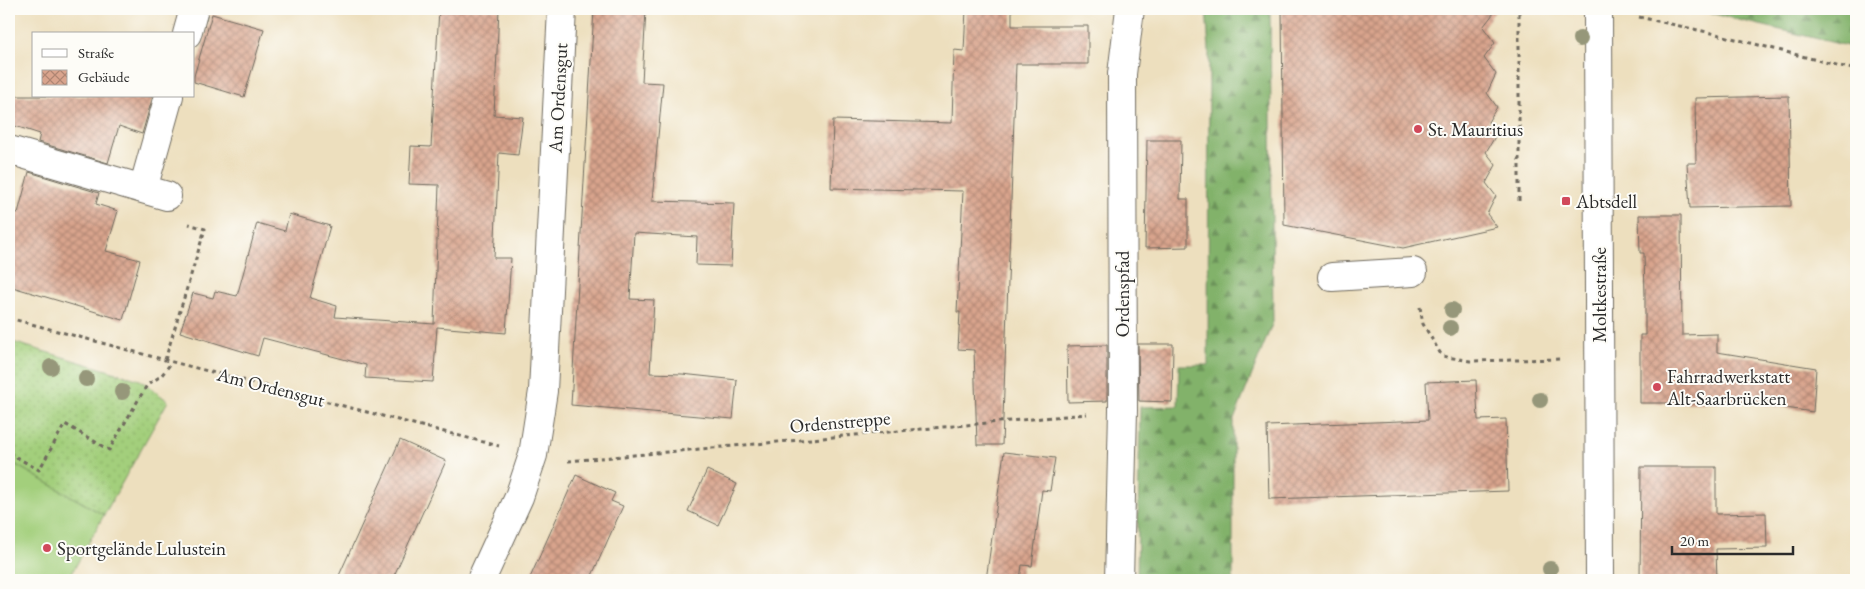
<svg xmlns="http://www.w3.org/2000/svg" width="1865" height="589" viewBox="0 0 1865 589" font-family="'EB Garamond',serif">
<defs>
<pattern id="grass-dots" width="8" height="8" patternUnits="userSpaceOnUse" patternTransform="scale(1.25)"><rect width="8" height="8" fill="#a3cf7b"/><path d="M2 2h.1M6 6h.1" fill="none" stroke="#8cb26a" stroke-width="1.8" stroke-linecap="round"/></pattern>
<pattern id="forest-firs" width="22" height="20" patternUnits="userSpaceOnUse" patternTransform="scale(1.25)"><rect width="22" height="20" fill="#82b26b"/><path d="M5 1l3.5 6h-7zM16 11l3.5 6h-7z" fill="#6b9158"/></pattern>
<pattern id="building-cross-hatch" width="8" height="8" patternUnits="userSpaceOnUse" patternTransform="scale(1.25)"><rect width="8" height="8" fill="#d9a48d"/><path d="M0 0l8 8M0 8l8-8" fill="none" stroke="#b08673"/></pattern>
</defs>
<rect width="100%" height="100%" fill="#fdfcf7"/>
<filter id="ink" filterUnits="userSpaceOnUse"><feTurbulence type="fractalNoise" baseFrequency=".02" numOctaves="2"/><feDisplacementMap in="SourceGraphic" scale="10" xChannelSelector="R" yChannelSelector="G"/><feConvolveMatrix kernelMatrix="1 2 1 2 8 2 1 2 1" color-interpolation-filters="sRGB"/></filter>
<filter id="wash" filterUnits="userSpaceOnUse"><feTurbulence type="fractalNoise" baseFrequency=".0096" numOctaves="4" result="noise"/><feDisplacementMap in="SourceGraphic" scale="20" xChannelSelector="R" yChannelSelector="G"/><feGaussianBlur stdDeviation="1.12" result="paint"/><feColorMatrix in="noise" values="0 0 0 0 0 0 0 0 0 0 0 0 0 0 0 0 0 1.4 0 .05"/><feComposite in="paint" operator="in"/></filter>
<g filter="url(#wash)">
<rect width="100%" height="100%" fill="#eddfbe"/>
<path fill="url(#grass-dots)" stroke="#677d53" d="M9,341L140,380L168,401L104,515L9,461Z"/>
<path fill="url(#forest-firs)" stroke="#566e4b" d="M1206,9H1270L1273,322L1233,422V580H1137L1140,407L1178,406L1179,365H1208L1209,50Z
M1693,9L1856,10V48Z"/>
<path fill="#a3cf7b" stroke="#677d53" d="M9,461L104,515L68,580H9Z"/>
<g id="blocks">
<path fill="url(#building-cross-hatch)" d="M439,9H499L494,115L523,117L518,155L499,153L494,258H511L506,333L437,327L433,382L365,378L366,365L263,338L258,356L180,332L193,293L213,298L215,291L237,296L257,223L285,231L289,214L330,226L310,298L337,306L335,317L434,324L439,185L409,184L411,146L431,147Z
M594,9H646L642,82L663,83L652,201L734,203L731,266L696,265L697,237L634,233L630,299L654,300L650,373L682,374L737,380L733,419L571,405Z
M966,9H1012V26H1088V64H1016L1002,445H977L974,350L958,349L960,312H957L963,191L831,188L833,120L952,123L954,50L964,51Z
M1282,9H1497L1483,27L1495,43L1484,58L1496,74L1487,93L1497,107L1488,122L1496,135L1486,152L1496,165L1486,183L1496,196L1487,214L1497,227L1403,248L1284,225Z
M212,14L264,29L244,97L194,82V76Z
M9,96H153L142,134L119,126L108,163L38,142L40,134L9,124Z
M1789,96L1791,206L1690,208L1687,163H1696L1695,98Z
M1147,140H1181L1180,199H1188V247L1145,248Z
M29,172L99,193L96,204L118,211L106,251L140,260L123,320L9,286V211L18,213Z
M1639,215H1681L1682,335L1717,334V352L1816,368L1813,412L1717,398L1718,403H1640V335H1645V296L1644,253H1640Z
M1138,344H1173L1172,402L1139,401Z
M1107,345V401L1068,402L1067,346Z
M1476,380L1478,420L1506,419L1508,491L1269,499L1267,426L1428,420L1426,382Z
M400,440L446,461L392,580H337Z
M1004,452L1055,458L1050,491L1042,490L1032,566L1022,565L1020,580H986Z
M1641,467H1716V514L1766,513L1767,548L1716,549L1717,580H1640Z
M707,470L737,484L718,525L688,511Z
M576,475L615,493L611,501L623,506L598,562L590,580H529Z"/>
</g>
</g>
<g filter="url(#ink)">
<use href="#blocks" fill-opacity="0" stroke="#6f6a5e" stroke-width="1"/>
<g fill="none" stroke-linecap="round" stroke-linejoin="round">
<g stroke="#6f6a5e" stroke-width="30">
<path id="minor" d="M1598,9L1600,580
M187,34L194,9
M9,150L167,196
M143,189L169,96
M1332,277L1413,272
M481,580L519,497L533,455L543,391L562,9
M1119,580L1123,410L1122,74L1130,9"/>
</g>
<path stroke="#6f6a5e" stroke-width="3" stroke-dasharray="4 4" stroke-linecap="butt" d="M1639,17L1716,34L1856,70
M1519,201V9
M1420,307L1423,324L1442,356L1470,361L1561,359
M9,318L165,360L499,446
M165,360L205,229L189,224
M9,453L39,470L65,424L109,450L147,385L161,376L172,362
M568,461L1087,414"/>
<use href="#minor" stroke="#fff" stroke-width="28"/>
</g>
<g fill="#96977a">
<circle cx="1580" cy="39" r="8"/>
<circle cx="1452" cy="310" r="8"/>
<circle cx="1450" cy="328" r="8"/>
<circle cx="51" cy="367" r="8"/>
<circle cx="86" cy="379" r="8"/>
<circle cx="122" cy="392" r="8"/>
<circle cx="1540" cy="400" r="8"/>
<circle cx="1550" cy="569" r="8"/>
</g>
</g>
<g fill="#d1495b" stroke="#fdfcf7" stroke-width="2">
<circle cx="1418" cy="129" r="5"/>
<rect x="1561" y="196" width="10" height="10" rx="2.5"/>
<circle cx="1657" cy="387" r="5"/>
<circle cx="47" cy="548" r="5"/>
</g>
<g text-anchor="middle" dominant-baseline="central" stroke-width="4" stroke-linejoin="round" paint-order="stroke">
<g font-size="19" fill="#2b2b2b" stroke="#fdfcf7">
<text transform="translate(558 98) rotate(-87)">Am Ordensgut</text>
<text transform="translate(1122 294) rotate(-90)">Ordenspfad</text>
<text transform="translate(1599 295) rotate(-90)">Moltkestraße</text>
<text transform="translate(271 387) rotate(14)">Am Ordensgut</text>
<text transform="translate(840 422) rotate(-5)">Ordenstreppe</text>
</g>
<g font-size="19" fill="#2b2b2b" stroke="#fdfcf7" text-anchor="start">
<text x="1428" y="129">St. Mauritius</text>
<text x="1576" y="201">Abtsdell</text>
<text x="1667" y="376">Fahrradwerkstatt<tspan x="1667" dy="22">Alt-Saarbrücken</tspan></text>
<text x="57" y="548">Sportgelände Lulustein</text>
</g>
</g>
<rect width="1865" height="589" fill="none" stroke="#fdfcf7" stroke-width="30"/>
<rect x="32" y="32" width="162" height="65" fill="#fdfcf7" stroke="#a9a8a5"/>
<rect x="42" y="49" width="25" height="8" fill="#ffffff" stroke="#a9a8a5"/>
<text x="78" y="58" font-size="15" fill="#2b2b2b">Straße</text>
<rect x="42" y="70" width="25" height="15" fill="url(#building-cross-hatch)" stroke="#a9a8a5"/>
<text x="78" y="82" font-size="15" fill="#2b2b2b">Gebäude</text>
<path d="M1672 546v8h121v-8" fill="none" stroke="#2b2b2b" stroke-width="2.5"/>
<text x="1680" y="546" font-size="15" fill="#2b2b2b" stroke="#fdfcf7" stroke-width="4" paint-order="stroke">20 m</text>
</svg>
